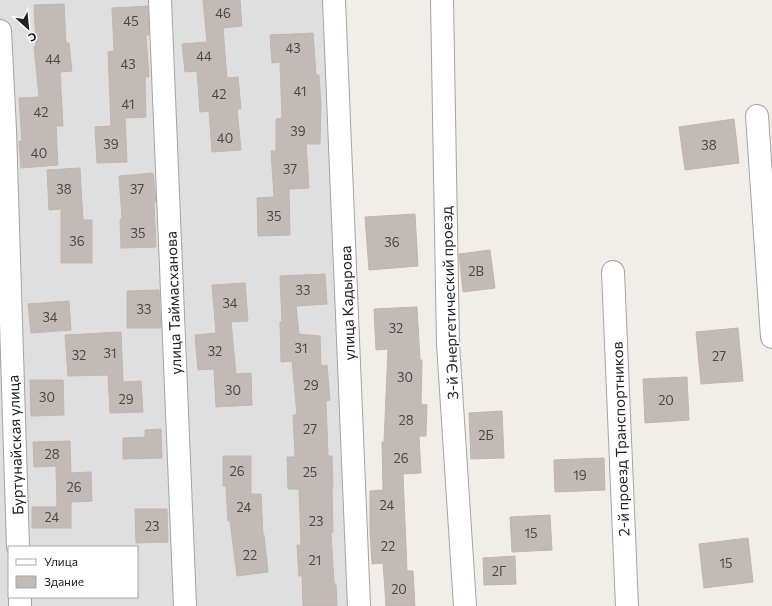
<svg xmlns="http://www.w3.org/2000/svg" width="772" height="606" viewBox="0 0 772 606" font-family="Commissioner,sans-serif">
<rect width="100%" height="100%" fill="#f1eee9"/>
<path fill="#e0dfdf" fill-rule="evenodd" d="M0,0H345L370,606H0ZM9,547H137V597H9Z"/>
<path fill="#c2bab6" stroke="#c3b5ac" d="M203,0H240L242,26L223,28L227,78L238,77L241,109H237L241,150L212,152L209,111L200,112L197,71L185,72L182,44L207,42Z
M64,4L66,43H69L72,71L60,72L63,126H56L58,165L21,168L19,141H22L19,98L39,97L34,46H36L34,5Z
M148,6L149,35H146L149,77H145L146,117L125,118L127,162L97,163L95,127L111,126L108,52L114,51L112,8Z
M313,33L316,75H319L321,105L320,144H306L309,188L289,189L290,235L258,236L257,198L274,197L271,151H276V119L282,118L280,62L272,63L270,35Z
M734,119L739,163L685,170L679,127Z
M80,168L83,220H92V263H61V209L49,210L47,170Z
M153,173L156,202H154L156,247L121,248L120,219H122L119,176Z
M415,214L418,266L369,270L365,217Z
M490,250L495,288L463,292L459,254Z
M325,274L327,304L296,306L299,334L320,336L321,366L327,365L330,400L326,401L328,456H332L333,487H332L333,532L331,533L334,584H336L337,606H303L302,576H299L297,545H301L299,489H288L287,457H295L293,415H297L292,361L281,362L280,322H282L280,276Z
M245,283L248,321L231,322L236,374L251,373L252,405L216,407L214,369L198,370L195,335L216,333L212,285Z
M159,290L161,328H127V291Z
M69,301L71,330L31,333L28,304Z
M417,307L420,360H422L421,404L427,405L426,436H419L421,473L403,474L407,571H413L415,606H386L383,563L372,564L370,530V491L383,490L382,442H384L388,349L376,350L374,309Z
M738,328L743,381L701,384L696,332Z
M121,332L123,382L141,381L143,412L110,413L108,375L68,376L65,335Z
M687,377L689,420L645,423L643,379Z
M30,380H63L64,415L31,416Z
M502,411L504,458L471,459L469,413Z
M161,429L162,458L123,459V438L145,437V430Z
M70,441L71,473L91,472L92,501L71,502V528H32V507H57L56,466L34,467L33,442Z
M223,456H251V494H261L263,535H264L268,572L237,576L230,521H228L226,486H223Z
M604,458L605,490L555,492L554,460Z
M135,509H167L168,542L136,543Z
M550,515L552,550L512,552L510,517Z
M748,538L753,582L704,588L699,544Z
M515,556L516,584L484,585L483,558Z"/>
<g fill="none" stroke-linecap="round" stroke-linejoin="round">
<g stroke="#a3a3a3" stroke-width="24">
<path id="minor" d="M160,0L185,606
M334,0L359,606
M442,0L448,344L465,606
M0,31L5,130L18,547
M757,116L772,337
M613,272L627,606
M20,597V606"/>
</g>
<use href="#minor" stroke="#fff" stroke-width="22"/>
</g>
<g text-anchor="middle" dominant-baseline="central" stroke-width="3" stroke-linejoin="round" paint-order="stroke">
<g font-size="13" fill="#4a4847">
<text x="223" y="13">46</text>
<text x="131" y="21">45</text>
<text x="293" y="48">43</text>
<text x="204" y="56">44</text>
<text x="53" y="59">44</text>
<text x="128" y="64">43</text>
<text x="300" y="91">41</text>
<text x="219" y="94">42</text>
<text x="128" y="104">41</text>
<text x="41" y="112">42</text>
<text x="298" y="131">39</text>
<text x="225" y="138">40</text>
<text x="111" y="144">39</text>
<text x="709" y="145">38</text>
<text x="39" y="153">40</text>
<text x="290" y="169">37</text>
<text x="64" y="189">38</text>
<text x="137" y="189">37</text>
<text x="274" y="216">35</text>
<text x="138" y="233">35</text>
<text x="77" y="241">36</text>
<text x="392" y="242">36</text>
<text x="476" y="271">2В</text>
<text x="303" y="290">33</text>
<text x="230" y="303">34</text>
<text x="144" y="309">33</text>
<text x="50" y="317">34</text>
<text x="396" y="328">32</text>
<text x="301" y="348">31</text>
<text x="215" y="351">32</text>
<text x="110" y="353">31</text>
<text x="79" y="355">32</text>
<text x="719" y="356">27</text>
<text x="405" y="377">30</text>
<text x="311" y="385">29</text>
<text x="233" y="390">30</text>
<text x="47" y="397">30</text>
<text x="126" y="399">29</text>
<text x="666" y="400">20</text>
<text x="406" y="420">28</text>
<text x="310" y="429">27</text>
<text x="486" y="435">2Б</text>
<text x="52" y="454">28</text>
<text x="401" y="458">26</text>
<text x="237" y="471">26</text>
<text x="310" y="472">25</text>
<text x="580" y="475">19</text>
<text x="74" y="487">26</text>
<text x="387" y="505">24</text>
<text x="244" y="507">24</text>
<text x="52" y="517">24</text>
<text x="316" y="521">23</text>
<text x="152" y="526">23</text>
<text x="531" y="533">15</text>
<text x="388" y="546">22</text>
<text x="250" y="555">22</text>
<text x="315" y="560">21</text>
<text x="726" y="563">15</text>
<text x="499" y="571">2Г</text>
<text x="399" y="589">20</text>
</g>
<g font-size="15" fill="#222" stroke="#fff">
<text transform="translate(173 303) rotate(-92)">улица Таймасханова</text>
<text transform="translate(347 303) rotate(-92)">улица Кадырова</text>
<text transform="translate(449 303) rotate(-92)">3-й Энергетический проезд</text>
<text transform="translate(620 439) rotate(-92)">2-й проезд Транспортников</text>
<text transform="translate(15 445) rotate(-92)">Буртунайская улица</text>
</g>
</g>
<rect x="8" y="546" width="130" height="52" fill="#ffffff" stroke="#a7a7a7"/>
<rect x="16" y="559" width="20" height="6" fill="#ffffff" stroke="#a7a7a7"/>
<text x="44" y="566" font-size="12" fill="#222222">Улица</text>
<rect x="16" y="576" width="20" height="12" fill="#c2bab6" stroke="#a7a7a7"/>
<text x="44" y="586" font-size="12" fill="#222222">Здание</text>
<g transform="translate(28 28) rotate(153)" stroke="#ffffff" stroke-width="3" paint-order="stroke">
<path d="M0-3L7 15L0 10L-7 15Z" fill="#222222"/>
<text y="-6" font-size="11" font-weight="bold" text-anchor="middle" fill="#222222">С</text>
</g>
</svg>
